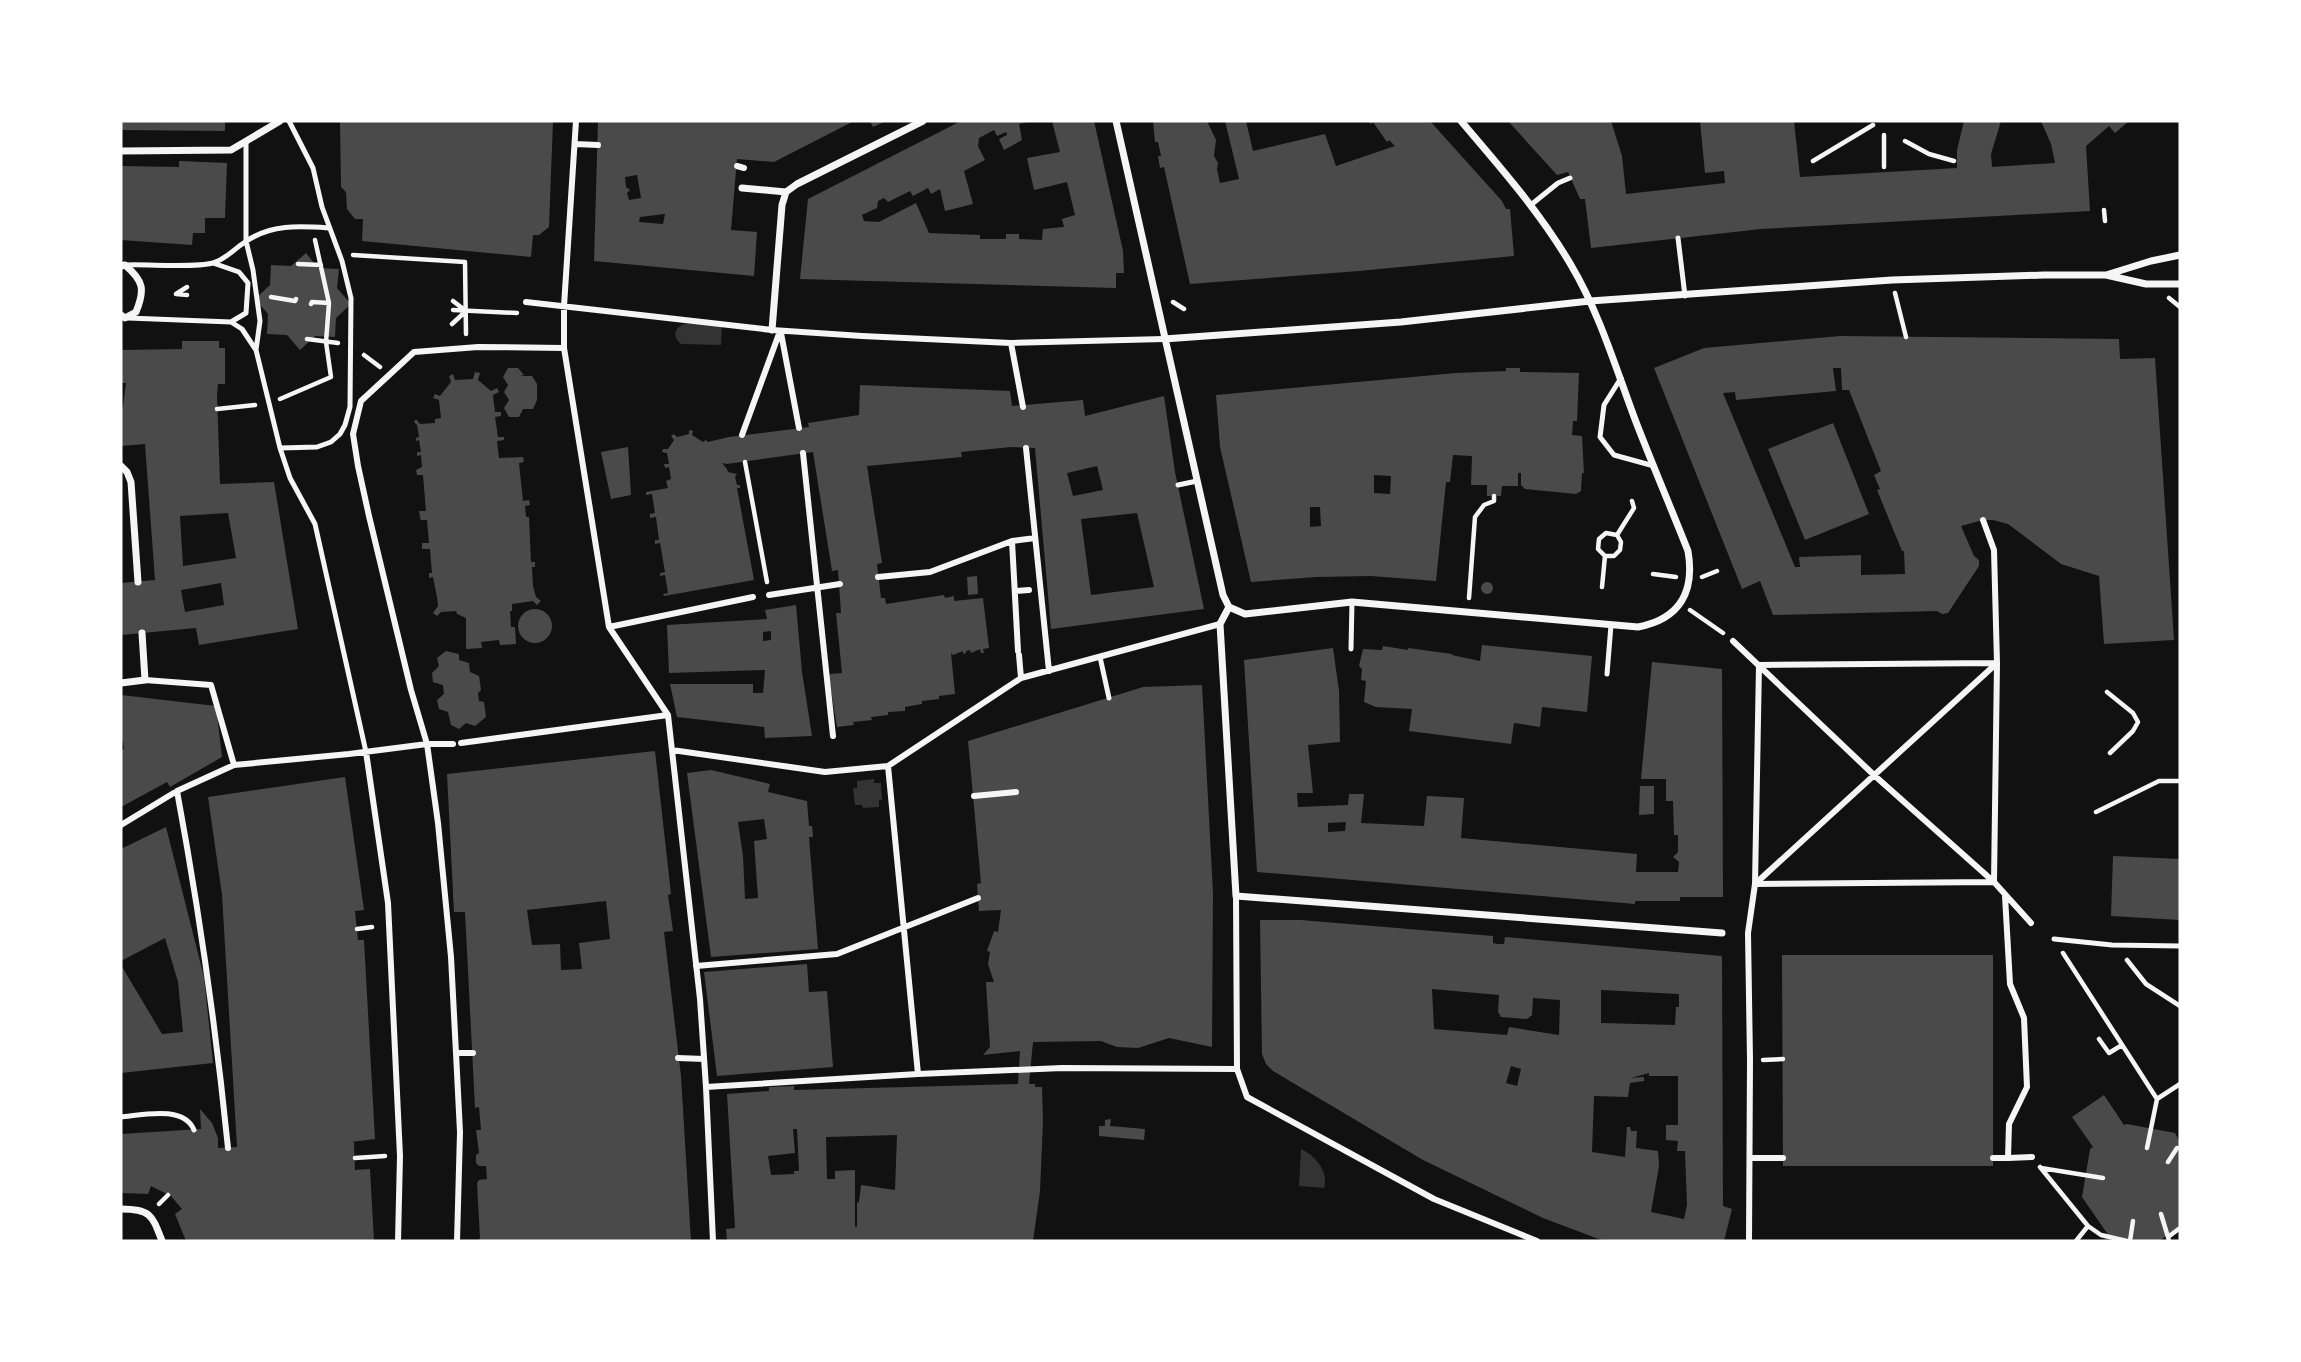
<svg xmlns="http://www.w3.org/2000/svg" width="2301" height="1362" viewBox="0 0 2301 1362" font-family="Ubuntu,sans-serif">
<rect width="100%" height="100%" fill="#111"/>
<path fill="#333" d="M684,324H722L721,345L681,344C672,337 674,328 684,324Z
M874,779V783H881L882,800H879V807L863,808L862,805H855L853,788H857V781Z
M1301,1149C1316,1156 1329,1172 1324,1188L1299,1186Z"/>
<path fill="#4a4a4a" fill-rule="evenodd" d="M121,121H225V131L122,130Z
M340,121H553L549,227L539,235H533L531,257L362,241L363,219H355L347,209L346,192L341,187Z
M598,121H854L774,162L737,159L731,230L757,232L754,276L594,261ZM637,175L641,198L629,200L627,193L630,190L626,187L625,177ZM665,214L663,224L639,222L640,217Z
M870,121H886L873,127Z
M961,121L1028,122L1019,124L1022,140L1004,150L999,139L1007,135L1006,132L997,136L994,130L979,138L978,146L985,160L964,171L973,204L945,211L940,189L931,194L928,188L913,196L910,191L888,202L884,198L878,201L877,208L862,215L864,221L879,222L916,203L929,233L980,235V239H1006V234H1019V239L1042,240L1043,229L1064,227L1062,219L1075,215L1067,182L1034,190L1027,158L1060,152L1052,121H1094L1123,251L1124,273H1116V288L800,279L808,199Z
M1153,121H1207L1216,140L1214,156L1218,163L1217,169L1220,183L1239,179L1225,121H1246L1253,151L1325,134L1336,166L1395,146L1389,140L1387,142L1373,122L1371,124L1368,121H1430L1502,201L1506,209H1510L1514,256L1359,271L1190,284L1164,167L1160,168L1158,156H1161L1158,142H1155Z
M1508,121H1611L1622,156L1626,194L1725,183L1724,171L1705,173L1700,121H1794L1800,177L1957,168V150L1964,121H2001L1991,154L1992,167L2055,163L2051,144L2041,121H2129L2115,133L2109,126L2086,146L2090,211L1761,229L1591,248L1585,199H1580L1568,172L1557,175Z
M179,161L227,163L225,218H205V233H193L192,245L121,240V166L179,167Z
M306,253L318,268L339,269L337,288L351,304L336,318L335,337L315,336L300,350L287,335L267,334L268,314L255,299L270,285L271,265L291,266Z
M1840,336L2119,339L2120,359L2155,358L2174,640L2104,644L2099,576L2061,564L2008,524L1993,520H1983L1961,526L1974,556L1979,560V566L1948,613L1942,614L1937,611L1773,615L1760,581L1742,589L1654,368L1704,348ZM1833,368H1841L1842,390H1849L1881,471L1874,475L1880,489L1877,490L1902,551H1904L1905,574L1861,575V555L1799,557L1800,567H1795L1723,393L1735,392L1736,400L1836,391Z
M182,341H219V348H225V384H218L217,395L220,484L274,482L298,629L199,645L196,628L121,635V583L155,580L145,444L121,446V407H123L126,383H121V350L182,349ZM228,513L236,558L183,566L180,516ZM221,583L224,605L185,612L181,590Z
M508,368H518L524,375L520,376H532L537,384V400L533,409H523L519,417H509L504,408L509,400L504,392L508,385L503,377Z
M1506,368H1520V372L1579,373L1577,421H1573L1572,435L1582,436L1584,473H1582L1581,491L1576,494L1525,489L1521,485V473H1518V486H1502L1501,496H1487V485H1471L1472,456L1453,455L1450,482H1446L1436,581L1371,576L1316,577L1251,582L1220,447L1216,395L1456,373L1506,371ZM1374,475L1391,476L1390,494L1374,493ZM1310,507H1320L1321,526L1310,527Z
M475,372L480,373L478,380L491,391L497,388L499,392L493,395L495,412H501V416L495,417L498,437H504V440L497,441L499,458L523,457L524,462L519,463L523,501L529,500L530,505L525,506L526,517H529L531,562H535V567H532L533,586L536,597L541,601L537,605L533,601L512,604V611H510L511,627H515L516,644L500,645L499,640L481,642L482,648L466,649V618L457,614L456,611L441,612L437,616L433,613L438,606L437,597L433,577L429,578V573H432L430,549H422V543H429L427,520H421L420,518L419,511H426L423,475H417L416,470L422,467L421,455L417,456V452H421L419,440L416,441V438L419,437L417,425L414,422L416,419L420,424L435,423V419L441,418L439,400L433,398L435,394L440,396L451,382L449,376L453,374L455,380L473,379Z
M860,385L1010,391L1012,406L1083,400L1085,416L1164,396L1175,472L1204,609L1051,629L1035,448L1011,447L961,452L962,457L867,466L882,563L877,564L881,598H885L886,604L944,595L945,598L954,596V601L983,598L989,648L983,649L984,653H981L980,649L971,653L970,650L966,651V653L963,654V651L953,655L951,653L955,694L939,696V699L922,701V704L905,707V711L888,712V715L871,717L872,720L853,722L854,725L837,727L829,677L830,674L842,673L836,613H841L838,570L832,571L813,452L727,464L722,463L727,469L728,472L737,474L735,477L737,485H740V488H737L754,580L664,596L663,594L668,593L665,575L660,576V573L665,572L660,543L655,544V540H659L656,517L650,518V514L655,513L652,494L646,495V492L668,488L666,481L671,479L669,467L665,468L664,464H669L667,453L662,452L663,449H668L674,440L671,436L674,434L677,437L689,434V430L693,431L692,435L703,442L706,440L708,442L729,437L809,427L808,423L859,415ZM1097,466L1103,490L1073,496L1067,473ZM1137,513L1154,587L1091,595L1081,519Z
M1833,423L1869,514L1805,540L1768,449Z
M628,447L631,495L611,499L601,452Z
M977,576L978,594L968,595L967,577Z
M1481 588a6 6 0 1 1 12 0a6 6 0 1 1-12 0Z
M796,605L802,672L812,736L765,738L764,727L677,717L670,684H753V693H763L765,670L669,673L667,625L767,619L765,610ZM771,631V640L763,641V632Z
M518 626a17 17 0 1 1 34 0a17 17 0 1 1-34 0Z
M1482,645L1592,656L1587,712L1542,707L1540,727L1514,723L1511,744L1409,731L1412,709L1376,707L1364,702L1366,681L1361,680L1362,669L1359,666L1363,649L1382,650L1383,646L1408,650V648L1452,654V655L1480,661Z
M1333,648L1339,691L1340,742L1308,745L1313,793H1297L1298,807L1348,805L1349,794H1364L1361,823L1424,826L1427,796L1464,798L1461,838L1637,854L1636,872H1678L1679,862L1673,857L1678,852V835H1674L1673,801H1666V779H1641L1652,662L1722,669L1723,897H1680V901H1635V904L1257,872L1244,660ZM1346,822L1345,831L1328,832V823Z
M446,651L459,654V660L469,663L470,672L479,676L481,690L478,693L479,701L484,702L486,717L475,726L466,723L459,729L451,725L448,712L439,709L437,700L444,694L443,685L433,682L432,673L439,666L437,658Z
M1202,685L1213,893L1212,1047L1169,1038L1138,1048L1117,1047L1101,1041L1033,1042L1029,1084H1035V1087H1042L1043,1121L1040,1191L1033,1241H727L726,1229L735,1228L727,1094L769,1091V1087L794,1086V1090L1018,1084L1020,1051L983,1055L990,1047L986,982H994L988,964L990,952L987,951L994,931L998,932L1001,910L979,911L977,884L981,883L968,741L1143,687ZM793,1129H797L799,1171H794V1174L771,1175L768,1156L795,1153ZM897,1135L895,1190L861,1185L859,1202L857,1203V1227H855V1170L835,1171V1179H827L826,1137Z
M121,695L216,706L222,757L170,787L167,782L121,807V750L124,749L123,741H121Z
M655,751L671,894L668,895L673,931L664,932L681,1076L691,1241H478L480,1238L477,1183L479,1180L487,1179L486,1166H479L476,1163V1155L479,1153L476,1130H481L479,1107L475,1108L465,912H454L447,774ZM606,901L610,939L579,943L582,969L561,970L560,944L532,945L527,910Z
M711,770L770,784L768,792L807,801L809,826H812L813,837H809L818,949L711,957L687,773ZM764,819L767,839L754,841L758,898L745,899L743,856L738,822Z
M345,777L364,910L355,911L358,940H364L375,1139L351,1142H354L355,1170L370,1169L374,1241H186L175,1214L182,1209L171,1196L151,1186L148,1194L121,1193V1134L201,1129L200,1109L212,1123L218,1138V1148L237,1147L222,895L208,797Z
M1640,786H1654V814L1639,815Z
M166,827L204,977L213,1063L121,1073V965L162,1034L183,1032L178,982L165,938L121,961V849Z
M2113,856L2180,859V920L2111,916Z
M1260,920H1301L1493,936V943L1498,944H1504L1505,937L1722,956L1723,1206L1732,1209L1724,1241H1604L1543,1218L1423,1160L1273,1071L1266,1064L1262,1054ZM1432,989L1499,995L1498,1012L1501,1017L1527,1019L1532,1015L1533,998L1560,1000L1559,1035L1509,1027L1507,1035L1434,1029ZM1601,990L1679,994V1007H1676L1675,1025L1601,1023ZM1511,1066L1521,1069L1517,1086L1506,1083ZM1649,1073V1076H1678V1125H1666V1140L1678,1141L1677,1151H1685L1687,1205L1684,1219L1651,1212L1659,1166L1658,1151L1636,1148L1637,1131H1631L1630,1127H1627L1625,1157L1592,1152L1594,1096L1628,1097L1630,1083L1644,1081V1077L1631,1078Z
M1782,955H1993V1166H1783Z
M807,964L809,992L827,991L833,1067L717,1076L704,972Z
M2104,1095L2124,1125L2127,1124L2175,1133L2180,1142V1226L2159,1241H2140L2109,1236L2082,1197L2090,1149L2093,1147L2072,1117Z
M1111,1119L1110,1126L1145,1129L1144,1140L1099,1136V1126H1105V1120Z"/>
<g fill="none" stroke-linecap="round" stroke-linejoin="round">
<path stroke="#f5f5f5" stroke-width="4.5" d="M1884,135V167
M1905,141L1929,154L1954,161
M1813,161L1873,125
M2104,210L2105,221
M353,255L465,262L466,334
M298,264L321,265
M1895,293L1906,337
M187,295L176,294L187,287
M271,297L295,301L296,299
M2169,298L2180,307
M1173,302L1184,309
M311,304L312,302L329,303
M453,310L517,313
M452,324L466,311L453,301
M307,339L338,343
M364,355L380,367
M280,399L331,377L326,342L329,303L315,240
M217,409L255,405
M745,462L767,582
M1617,535L1634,508L1632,501
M1653,574L1676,577
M1702,577L1717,571
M1602,587L1605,556L1598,549L1599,539L1606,533L1617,535L1621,542L1620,550L1614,556H1605
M1469,598L1475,517L1484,505L1494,501V496
M1690,610L1723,633
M2107,692L2133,713L2138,722L2133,731L2110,753
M2096,812L2159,781H2180
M357,929L372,927
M2063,953L2157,1099L2180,1084
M2127,960L2146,984L2180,1006
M2099,1039L2109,1053L2122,1045
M1763,1060L1783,1059
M2147,1148L2157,1099
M355,1158L385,1156
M2168,1162L2177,1148
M2040,1167L2088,1226
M2041,1168L2103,1178
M159,1204L168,1195
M2161,1214L2168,1237
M2076,1241L2088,1226L2101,1235L2127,1241
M2130,1241L2133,1221
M2169,1241L2168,1237L2180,1228"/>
<path stroke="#f5f5f5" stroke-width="5" d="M246,141V241L253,270L260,321L256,350
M1532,204L1558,183L1570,178
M1678,238L1685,296
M213,263L239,272L248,283L246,313L231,322
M126,265C147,264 196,268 213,263C226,259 234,249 245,242C271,224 299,226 329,228
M128,318L231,322L242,329L256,350L280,448L317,447L331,442L340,434L345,425L350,407L351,298L342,261L322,207L313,168L289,121
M1621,378L1604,405L1600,437L1614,455L1654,466
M280,448L290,478L315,524L366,752
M1178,485L1197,481
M1351,649L1352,602
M1100,657L1109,698
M1607,674L1611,625
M2054,939L2112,945L2180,946
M121,1117C142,1115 184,1105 194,1130"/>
<path stroke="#f5f5f5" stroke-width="6" d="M576,121L564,306V348L609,627L668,715L700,999L706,1087L713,1241
M575,144L598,145
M737,166L744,168
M526,302L772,330L862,336L1011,343L1164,339
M781,333L799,428
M1011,343L1023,407
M742,435L780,331
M1026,448L1049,671
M803,453L833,736
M1012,541L1018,651
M878,577L930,572L1012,541L1035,538
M1015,591L1029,590
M769,595L840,584
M609,627L753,597
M1733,641L1875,776L1994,882L2031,923
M1019,655L1021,678
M145,680L211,685L234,765
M461,743L668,715
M672,750L825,772L888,766L1021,678L1220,624
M366,752L388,903L400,1156L398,1241
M177,791C199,910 216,1028 228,1148
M974,796L1016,792
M121,825L177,791L234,765L349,754L427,744H453
M1755,884L1997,663L1994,550L1983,520
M1236,896L1237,1069L1247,1097L1434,1199L1537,1241
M696,966L837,954L978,898
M456,1053H473
M678,1058L704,1059
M918,1074L1062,1068L1237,1069
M706,1087L918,1074L888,766
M1750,1158H1783
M1993,1158H2008L2009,1124L2027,1087L2024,1018L2010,984L2005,896
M2008,1158L2032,1157
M457,1241L460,1132L456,1053L451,957L438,823L427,744L411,690L369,516L358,466L353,434L361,401L414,352L478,347L564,348
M1749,1241L1750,1060L1748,933L1755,884L1759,665L1997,663L1994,882L1755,884"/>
<path stroke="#f5f5f5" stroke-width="7" d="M1116,121L1223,595L1229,607
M121,151L231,150L280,121
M742,188L786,192
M121,266L125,265C144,281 145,290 136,312L125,318L121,315
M2106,275L2151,261L2180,255
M772,330L782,205L786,192L797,184L923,121
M1164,339L1401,322L1590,301L1892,280L2044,275H2106L2146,284H2180
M121,466L127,472L131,482L138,582
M1229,607L1245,614L1352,602L1638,627C1680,619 1695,592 1688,551C1671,508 1653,466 1636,422C1616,369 1600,314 1571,265C1540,212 1500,167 1461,121
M1229,607L1220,624L1236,896L1722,933
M121,683L145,680L142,633
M121,1209C151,1209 152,1215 162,1241"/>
</g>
<rect width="2301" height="1362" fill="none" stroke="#ffffff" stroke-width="245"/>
</svg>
